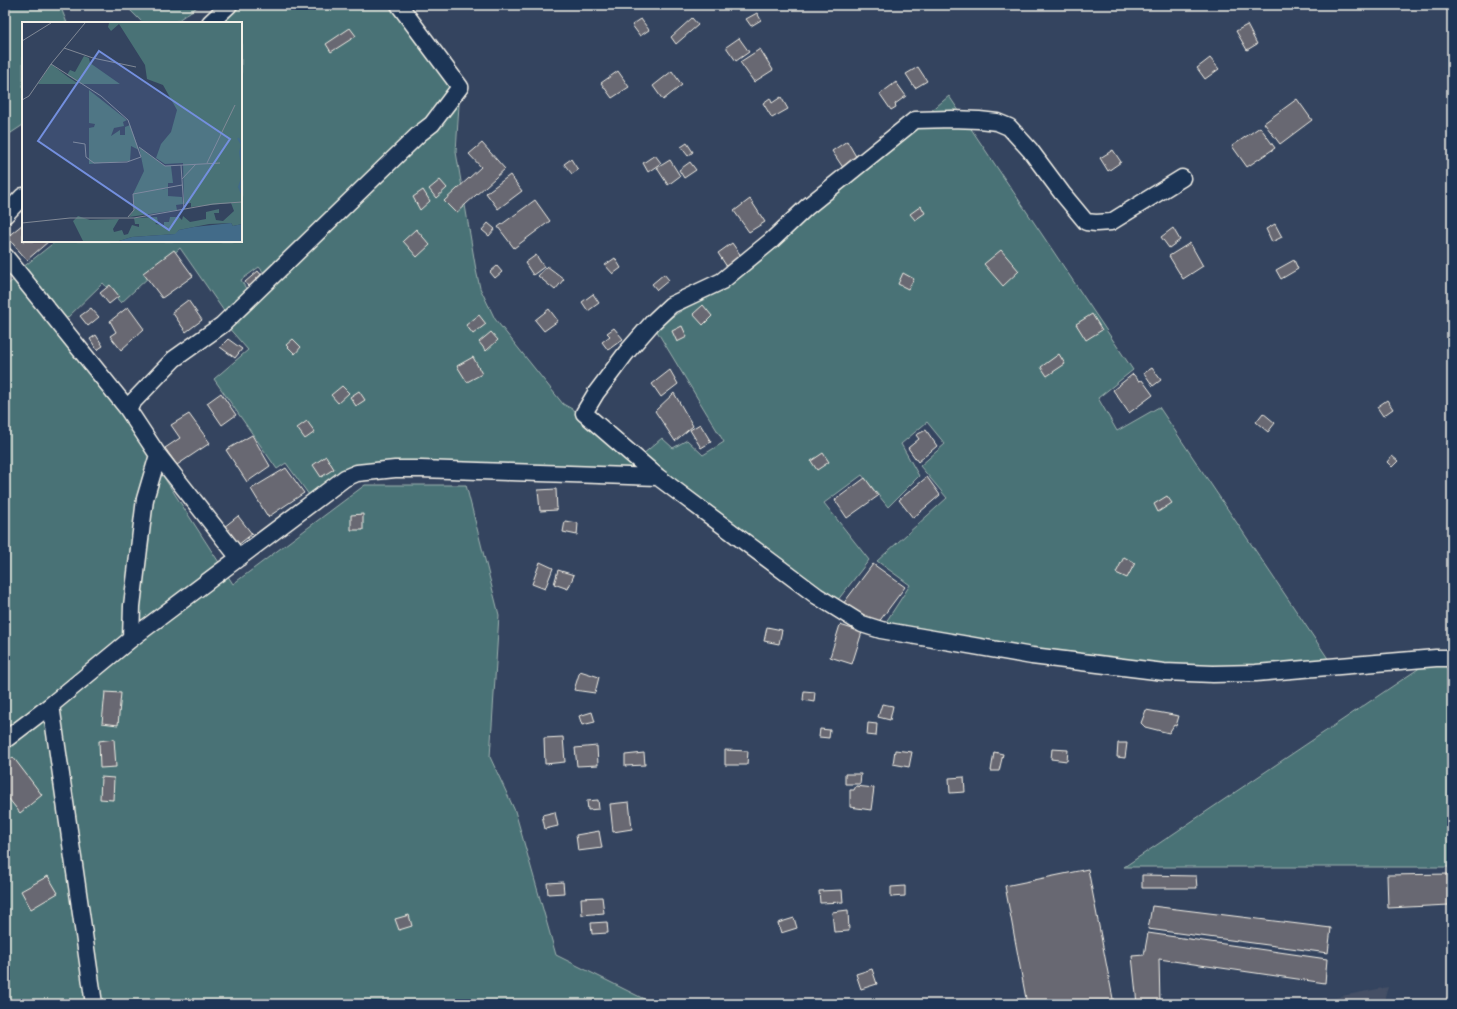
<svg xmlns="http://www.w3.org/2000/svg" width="1457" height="1009" viewBox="0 0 1457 1009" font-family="'Architects Daughter',sans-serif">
<rect width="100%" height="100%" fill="#34445f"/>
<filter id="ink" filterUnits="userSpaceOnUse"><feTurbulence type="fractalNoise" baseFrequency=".025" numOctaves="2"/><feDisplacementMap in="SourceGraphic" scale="8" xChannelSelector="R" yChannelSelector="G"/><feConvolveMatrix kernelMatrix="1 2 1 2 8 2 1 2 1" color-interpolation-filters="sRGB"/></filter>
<g filter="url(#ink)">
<path fill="#444f65" d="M1388,987L1383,1004H1320L1342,996Z"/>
<path fill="#497276" stroke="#9eb2af" d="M5,5H65L61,8L67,23H23V125L5,137Z
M125,5H200L174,23H143Z
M236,5H394L456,88L427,120L266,275L259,267L241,280L249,294L226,314L180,248L121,303L103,283L64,321L22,268L56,241H241V23H216Z
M460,89L456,152L476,270L480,288L495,319L563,404L583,415L656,476L356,469L312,499L286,463L277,469L214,379L248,350L227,326Z
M949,96L1133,370L1098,398L1117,431L1159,407L1329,660L1245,667L1163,665L1051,652L884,625L910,585L877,561L947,498L920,466L945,444L927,422L901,444L919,476L888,507L862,475L824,503L869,560L837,601L754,542L642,455L662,438L673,448L687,440L703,455L724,442L655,328L750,266L813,210Z
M15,279L121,411L233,584L365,485H466L499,615L490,757L515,811L556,955L654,1004H5V286Z
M1452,661V867H1124L1427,663Z"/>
<path fill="#686872" stroke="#f4f1e8" d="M757,13L761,20L751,26L746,19Z
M692,18L698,25L676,44L671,37Z
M641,19L649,30L640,36L632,25Z
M1247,25L1257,44L1247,50L1236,31Z
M350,28L356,36L331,52L326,44Z
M739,38L749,52L736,61L726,47Z
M760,49L773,70L754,82L740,62Z
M1210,58L1219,69L1205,79L1197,68Z
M918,67L927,81L915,88L906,74Z
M618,71L629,87L612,98L601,83Z
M672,71L682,85L663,100L653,86Z
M896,82L906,96L895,104L896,107L891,110L880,94Z
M781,97L788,109L772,118L763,103L770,98L772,103Z
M1297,99L1312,120L1280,144L1264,123Z
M1260,127L1275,148L1247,167L1232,146Z
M847,141L858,160L844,169L832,151Z
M482,143L505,169L456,213L444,201L481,167L469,154Z
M687,143L693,152L688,156L681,147Z
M1113,150L1121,162L1108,171L1100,158Z
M655,155L661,163L648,172L643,163Z
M571,159L578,170L572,174L564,164Z
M670,160L680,176L668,185L657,168Z
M690,162L696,170L684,178L679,170Z
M510,175L522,191L498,209L486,193Z
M440,180L447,188L436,198L429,189Z
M423,190L430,201L420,210L413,197Z
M750,199L765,222L749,232L734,211Z
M535,200L550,221L514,248L498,227Z
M921,206L925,213L915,220L910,214Z
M488,223L495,229L489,236L482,230Z
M23,224V241H49L27,260L7,237Z
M1275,224L1282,237L1272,242L1266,229Z
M1173,228L1180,240L1169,248L1161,237Z
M416,229L430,245L417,257L403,241Z
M732,243L744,260L729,270L718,253Z
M1190,243L1203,266L1183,279L1169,256Z
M174,250L193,276L162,298L143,273Z
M1001,250L1019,271L1003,286L984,264Z
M536,255L544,267L533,275L525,263Z
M615,258L621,268L613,274L605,265Z
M1294,260L1298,269L1281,279L1276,270Z
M497,266L502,272L495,278L490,272Z
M547,266L564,279L555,290L538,276Z
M258,271L263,277L250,289L245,282Z
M903,273L914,279L908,289L898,284Z
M664,274L669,280L657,290L652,284Z
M110,285L119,296L109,304L100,293Z
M593,294L599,303L588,311L582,302Z
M188,300L202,320L186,332L172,312Z
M703,305L712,316L703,325L693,314Z
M128,307L144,329L121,350L110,336L116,332L110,321Z
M91,308L99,317L88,326L80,316Z
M549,309L558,321L544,331L535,320Z
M1092,314L1102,330L1086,340L1076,324Z
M479,315L486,324L473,334L466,325Z
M682,326L687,337L677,342L672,331Z
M614,328L623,339L608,350L602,342L610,336L607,333Z
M491,332L498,340L486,351L479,342Z
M96,335L103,346L97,350L90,339Z
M228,339L242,349L235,358L220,347Z
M293,339L301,347L295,354L286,345Z
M1059,354L1065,364L1047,376L1041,367Z
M473,357L482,374L467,382L457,366Z
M1152,368L1161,380L1153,386L1144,373Z
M670,370L678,384L661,397L652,384Z
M1133,374L1139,381L1142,380L1153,395L1129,413L1113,390Z
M342,386L349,393L338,403L331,395Z
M359,391L365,400L356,406L350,397Z
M221,393L236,415L222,425L207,403Z
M674,393L693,426L675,441L655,411Z
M1387,400L1393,409L1383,416L1377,407Z
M1263,413L1275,423L1268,432L1256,422Z
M189,414L210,443L177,465L165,448L180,438L171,425Z
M307,421L315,432L305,439L297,428Z
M700,424L711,442L701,448L690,430Z
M926,430L937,446L918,462L908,448L919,439L916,435Z
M252,435L270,466L247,482L226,450Z
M823,453L829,462L817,470L811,461Z
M326,456L334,469L321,477L313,465Z
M1392,456L1398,461L1392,467L1387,462Z
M286,468L304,493L268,517L251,489Z
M927,477L940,495L913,518L899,500Z
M865,478L878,496L847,518L835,500Z
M556,489L557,510L540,511L538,490Z
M1167,496L1172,503L1158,512L1154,504Z
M363,514V530H351V515Z
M238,516L252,534L238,545L224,527Z
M565,521L578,523L577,535L563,532Z
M1124,557L1135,563L1127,578L1116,573Z
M540,562L553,568L545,589L532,584Z
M873,564L905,587L875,627L843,604Z
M558,570L574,575L568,589L554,584Z
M840,625L862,632L852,664L830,657Z
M767,627L782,630L779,644L764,641Z
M580,671L599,677L595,693L574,690Z
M804,691L815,692L814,702L803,700Z
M105,692L121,693L118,725L102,723Z
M882,704L893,706L890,720L878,717Z
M1146,710L1179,716L1176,726L1174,725L1169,733L1145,727L1141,723Z
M592,712L595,722L582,725L579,716Z
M868,723L877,724L876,736L867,735Z
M820,729L830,730L829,738L819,737Z
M563,737L565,762L545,764L544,738Z
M114,739L116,767L100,768L99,741Z
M1118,743H1127L1125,758L1117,757Z
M597,746L598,765L577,766L575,748Z
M1052,749L1068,750L1067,761L1051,759Z
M725,750L748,751L747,765H725Z
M895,750L912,752L909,767L893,764Z
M994,752L1003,754L999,771H991Z
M644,753L645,765L625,766V755Z
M13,757L42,795L20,813L5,794V763Z
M845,774H861L860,784H845Z
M101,777L114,778L113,800L100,799Z
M964,777L965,792L950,793L949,778Z
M856,786L874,788L871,810L850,807V790H854Z
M598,800L599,809L588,810L587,801Z
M629,802L632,829L613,832L610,804Z
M555,812L558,826L545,829L542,815Z
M599,831L602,848L578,851L576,835Z
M1088,869L1114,1004H1027L1005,886Z
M1451,874L1449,905L1388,908L1387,875Z
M1142,875L1196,876L1197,888H1142Z
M48,876L58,893L31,909L21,891Z
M563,882L564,893L548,894L547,883Z
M905,886V896L891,897V887Z
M842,890L843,902L820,903L819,891Z
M602,897L604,913L582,915L581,898Z
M1152,906L1331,928L1328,953L1148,929Z
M848,910L849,931L834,932L832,912Z
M409,915L412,926L399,930L395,919Z
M794,918L797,928L781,933L778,923Z
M607,922L608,933L592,934L591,923Z
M1148,933L1327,959L1325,983L1159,959L1160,1004H1137L1132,956L1144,955Z
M872,969L877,984L861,989L856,974Z
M1395,1000L1410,1004H1394Z"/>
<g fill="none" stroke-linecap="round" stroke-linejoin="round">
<g stroke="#f4f1e8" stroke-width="19">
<path id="street" d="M210,23L229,5
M1182,178L1111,222L1096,223L1086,222L1062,193L1030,150L1009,127L997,122L979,120L952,119L915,120L807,207L772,240L722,281L671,305L653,322L626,353L596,393L584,413L658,477L817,596L862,624L881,630L1032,656L1164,672L1213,674L1256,673L1436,658H1452
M5,215L23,196
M5,256L127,408L158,455L239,558
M127,408L174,359L222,325L419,134L432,124L460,87L399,5
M131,639L132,606L145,499L158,455
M51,705L94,1004
M5,740L51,705L131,639L345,478L357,473L395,469H421L658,477"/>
</g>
<use href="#street" stroke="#1d3557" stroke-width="16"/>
</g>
</g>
<g transform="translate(22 22)">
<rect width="220" height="220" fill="#34445f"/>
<path d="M87,1H220V202L211,204L209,201L187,202L157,208L154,212L110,215L97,219H61L51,199L56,194L68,198L97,197L91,207L92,210L100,208L102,213L106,212L110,203L117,205V202H113L112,196L135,195L136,200L133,202L142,203V200H147L148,195H157L160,198L161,194L168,200L184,197V190L197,187V191H192L194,198L201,199L212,189L209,181L169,185V181L162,182L161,141L143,142L134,136L139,122L149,110L155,88L141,63L125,57L123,43L97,2L89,9L86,5ZM62,34L67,36L68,41L98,62H59L45,53L48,48L53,50ZM29,42L46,55L57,62H16ZM67,68L105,98L101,100L102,104L92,106L89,114L98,108V113H103V105L108,103L117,128L109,124L108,139L67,142V106L72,105L73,102L67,101ZM117,125L143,144H149L151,161H146V165L140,168L146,166V174L160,175L161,182L154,183L155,188L107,195L112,188L111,172L122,149Z" fill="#497276"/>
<path d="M209,201L211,204L220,202V219H97L110,215L153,212L157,208L172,205Z" fill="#426b89"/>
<path fill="none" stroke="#426b89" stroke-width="2" d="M216,116L220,123L218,130L220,146M220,156L217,165L220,172"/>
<path fill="none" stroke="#818996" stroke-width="1" d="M0,19L29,1M42,26L71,36L114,45M29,42L79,74L106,98L119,135L105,140L72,141L64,135L63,122L51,120M0,78L7,74L29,42L63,1M117,125L143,144L198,141M185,141L213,83M159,143L162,187M160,157L174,142M106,195L112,188L111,172L160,163M0,201L48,196H112L191,182L220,180"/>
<path fill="#738fde" fill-opacity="0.15" stroke="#738fde" stroke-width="2" d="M77,29L208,117L147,208L16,119Z"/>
<rect width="220" height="220" fill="none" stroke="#f4f1e8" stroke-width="2"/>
</g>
<rect width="1457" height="1009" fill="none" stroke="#1d3557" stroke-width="20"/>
<rect x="10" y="10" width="1437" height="989" fill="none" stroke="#f4f1e8" stroke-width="1.5" filter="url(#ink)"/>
</svg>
